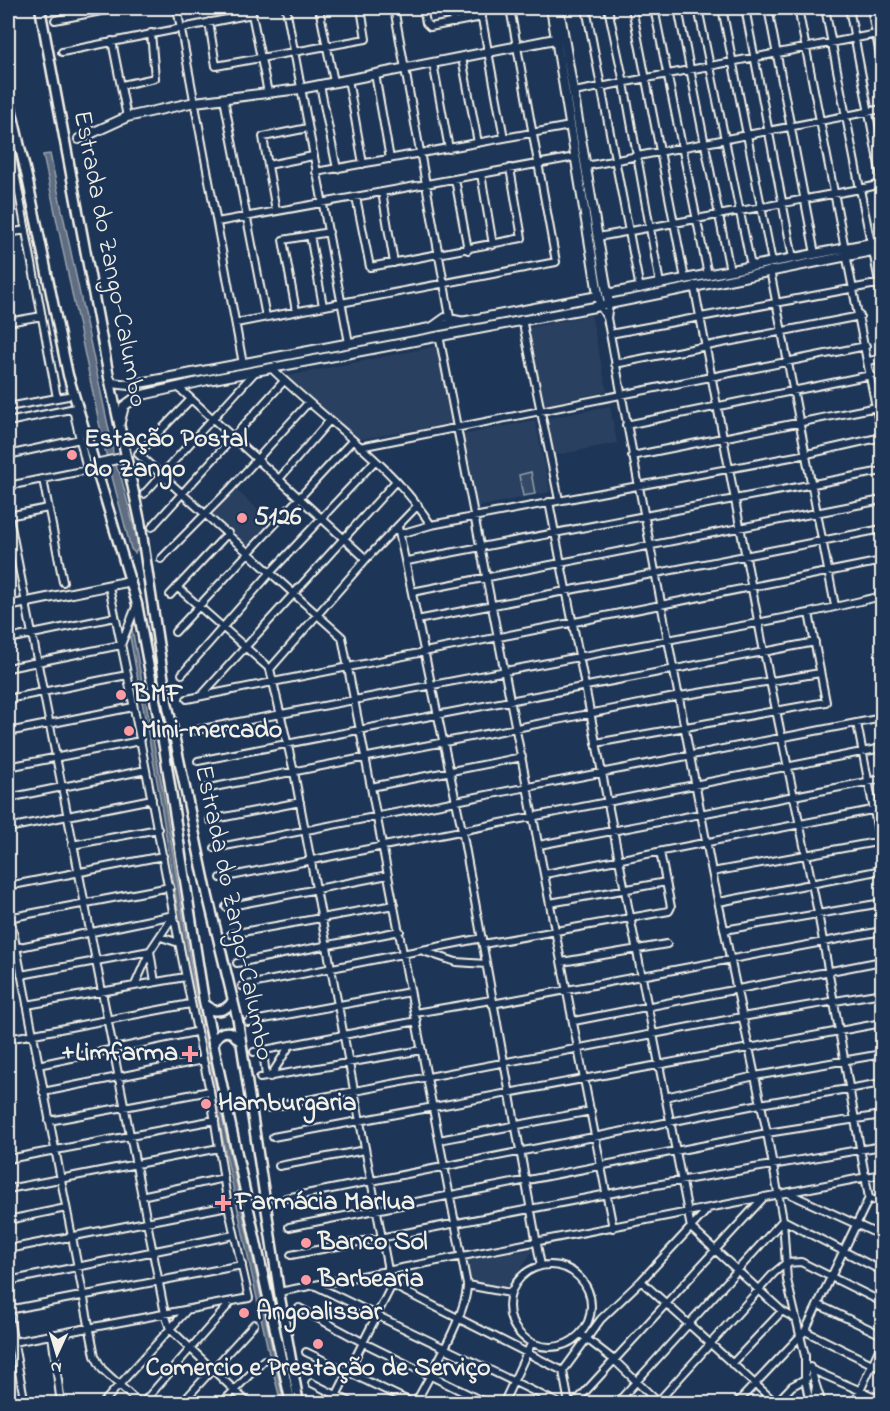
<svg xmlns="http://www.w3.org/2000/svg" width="890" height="1411" viewBox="0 0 890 1411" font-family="'Indie Flower',sans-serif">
<rect width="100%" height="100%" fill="#1d3557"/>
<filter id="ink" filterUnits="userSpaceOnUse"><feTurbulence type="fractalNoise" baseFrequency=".0167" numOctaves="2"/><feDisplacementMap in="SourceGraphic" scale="12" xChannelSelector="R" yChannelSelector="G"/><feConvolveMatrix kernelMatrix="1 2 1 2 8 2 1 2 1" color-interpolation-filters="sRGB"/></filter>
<g filter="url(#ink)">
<path fill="#2a4060" d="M591,315L607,391L542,405L527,328Z
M437,346L452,423L357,440L283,377Z
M610,406L617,443L552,456L545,419Z
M535,420L550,492L477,507L462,435Z
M234,488L273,523L250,549L210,514Z
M534,1249L503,1296L470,1287L466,1260Z"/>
<path fill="#354a67" stroke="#949ea8" stroke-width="1.5" d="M531,472L535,494L523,496L519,475Z"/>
<path fill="#5e6d82" stroke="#9aa2ab" stroke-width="1.5" d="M50,154L112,444L114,464L120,473L139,547L135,553L131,549L104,446L43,155Z
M132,629L163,791L195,991L284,1403H281L270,1359L191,992L159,792L129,632Z"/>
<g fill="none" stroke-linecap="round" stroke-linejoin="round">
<g stroke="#f4f1e8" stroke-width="10">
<path id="minor" d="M177,8L243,364
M286,8L349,343
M319,8L334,82
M394,8L450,317
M423,8L426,23L430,27L482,17
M451,8L454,23
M480,8L504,138
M586,8L640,289
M608,8L624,83L660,284
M632,8L685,279
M654,8L708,275
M678,8L730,271
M698,8L751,266
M722,8L772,262
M745,8L793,258
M768,8L815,254
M798,8L882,438
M849,8L882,182
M871,8L882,66
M55,20L117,8
M209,22L216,66L366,39L361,8
M112,41L127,117
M62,52L252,14L268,93
M462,58L478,143
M433,63L449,149
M375,74L390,159
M348,79L363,164
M122,85L155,78L151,33
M320,85L337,169
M574,92L882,33
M224,99L266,317
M8,149L12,156L57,398
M268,165L313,156
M586,166L882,109
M316,172L570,126
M481,174L493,245
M455,179L468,250
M382,192L394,263
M356,197L370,267L522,238L510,168
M276,211L263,137L308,128
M217,222L575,157
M8,233L26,230
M310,235L323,306
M598,237L860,189L825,8
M871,243L860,189L882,184
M873,251L882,298
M770,270L835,606
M694,285L764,652L818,913L869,1198L882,1204
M296,311L283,240L329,232
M607,318L600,306L609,304L607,318L712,872L767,1133L783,1220L787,1280L805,1356V1379L810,1404
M522,319L559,500
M8,322L42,316
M236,323L556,262L510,8
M431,327L445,317L464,321
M610,334L882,283
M439,335L613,1228
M869,361L882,358
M615,364L860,316
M271,368C324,420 391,462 431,525
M178,387L366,559
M191,399L138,454L342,637L467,1285C467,1314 430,1375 415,1404
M8,407L68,396
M8,422L75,408
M626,425L871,375
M360,447L866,346
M8,455L80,439
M632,456L877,407
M43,479L63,582
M279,479L329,421
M8,486L87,470L73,409
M144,494L256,371
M549,502L691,1228L782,1311
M8,511L165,1314L170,1329L249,1404
M8,516L48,508
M152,527L284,381
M398,527L462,830L541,1266
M400,534L431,525L807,454L882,437
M161,559L231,488L308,403
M407,561L882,471
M177,587L270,669
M412,592L882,500
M170,595L228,533
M417,620L882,529
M175,632L352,441
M8,639L115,617
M8,668L121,645L137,604
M182,674L271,572L375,461
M201,696L396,481
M8,699L127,675
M187,699L882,561
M857,723L882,852
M192,731L809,613L882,596
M8,732L133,707
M596,743L826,702L809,613
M198,761L815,642
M8,767L140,741
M371,787L522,757
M204,789L680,696L820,673
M8,798L146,770
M210,820L300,802
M8,828L152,799
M72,845L158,829
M539,845L882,779
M215,848L882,718
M712,872L882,841
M545,874L882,808
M221,878L882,748
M8,886L163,856
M719,902L882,870
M550,903L666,882
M8,905L95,1356L102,1369L140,1404
M226,907L388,875
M8,918L170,887
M724,930L882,903
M231,934L394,905
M161,937L179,943
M483,944L669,911L671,907L660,852
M15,948L174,915
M423,951L456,962L486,964
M562,962L667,944
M237,963L400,931
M21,975L150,951L155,982
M135,985L150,951L174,915
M242,986L482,938
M492,1004L882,931
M27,1005L185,977
M415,1013L491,1000
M574,1021L882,961
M248,1022L410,992
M8,1039L190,1004
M263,1050L266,1077
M254,1052L417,1021
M38,1065L195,1032
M270,1077L290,1045
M260,1078L422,1050
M43,1092L203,1060
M665,1097L755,1076L882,1054
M266,1108L742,1017L882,993
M49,1121L210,1091C172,924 146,755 109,587
M273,1137L882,1023
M439,1140L591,1111
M8,1159L215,1120
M279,1166L365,1150
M8,1189L219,1148
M788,1193L882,1236
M141,1196L224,1178
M286,1198L760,1104L882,1083
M8,1220L66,1208
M289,1227L767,1133L882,1115
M8,1249L228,1206
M291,1255L644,1187L882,1146
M509 1306a41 41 0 1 1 82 0a41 41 0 1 1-82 0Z
M388,1270L294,772L270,669L366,559L418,505
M370,1274L563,1371
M8,1281L234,1235
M641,1281L777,1404
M314,1285L560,1404
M467,1285L510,1293
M279,1292L882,1174
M819,1305L882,1335
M299,1308L364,1343L488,1404
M8,1310L242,1265
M8,1312L25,1404
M805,1331L869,1198
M52,1335L61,1404
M583,1336L614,1360L659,1403
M8,1343L249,1298L228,1206L210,1091
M306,1352L415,1404
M732,1364L782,1311L796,1319
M810,1367L822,1404
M810,1369L882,1400
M312,1383L354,1404
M102,1404L187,1310
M142,1404L232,1301
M181,1404L254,1324
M221,1404L264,1360
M332,1404L392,1285
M503,1404L531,1344
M569,1404L563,1371L601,1319L641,1281L707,1210
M574,1404L764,1197
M616,1404L783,1220L882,1271
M656,1404L774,1273L786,1263L801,1262L882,1302
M736,1404L805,1331L882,1369
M775,1404L792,1386L807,1378
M813,1404L816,1386
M854,1404L882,1343"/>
</g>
<g stroke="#f4f1e8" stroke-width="12">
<path id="tertiary" d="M559,8L609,304L882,249
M79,139L127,117L195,102L300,89L560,38
M607,294L882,241
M109,377L112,383L129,385L598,296
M120,422L124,406L138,396L208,380L600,306L551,8
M95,464L126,457
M8,606L131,581"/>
</g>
<g stroke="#f4f1e8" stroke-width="13">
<path id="secondary" d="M40,8L109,377L140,521L167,702L208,897L238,1021L279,1292L299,1404
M8,95L28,182L68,375L137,604L164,747L204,1001L291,1404
M205,1004L212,1010C221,1012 230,1008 233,999
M213,1045C216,1036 222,1029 232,1033L240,1041"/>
</g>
<use href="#minor" stroke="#1d3557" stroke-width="6"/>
<use href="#tertiary" stroke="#1d3557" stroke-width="8"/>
<use href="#secondary" stroke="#1d3557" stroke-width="8"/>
</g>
</g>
<g fill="#ff9aa2" stroke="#1d3557" stroke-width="2">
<circle cx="72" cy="455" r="6"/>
<circle cx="242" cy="518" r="6"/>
<circle cx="121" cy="695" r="6"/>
<circle cx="129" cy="731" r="6"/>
<path d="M187 1045h6v6h6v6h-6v6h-6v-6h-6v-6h6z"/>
<circle cx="206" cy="1104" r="6"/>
<path d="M220 1194h6v6h6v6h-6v6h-6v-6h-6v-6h6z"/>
<circle cx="306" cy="1243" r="6"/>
<circle cx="306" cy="1280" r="6"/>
<circle cx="244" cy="1313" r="6"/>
<circle cx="318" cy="1344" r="6"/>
</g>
<g text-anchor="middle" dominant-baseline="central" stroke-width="4.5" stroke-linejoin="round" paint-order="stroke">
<g font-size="26" fill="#f4f1e8" stroke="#1d3557">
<text transform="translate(109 259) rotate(79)">Estrada do Zango-Calumbo</text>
<text transform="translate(233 913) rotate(78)">Estrada do Zango-Calumbo</text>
</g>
<g font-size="26" font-weight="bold" fill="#f4f1e8" stroke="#1d3557" text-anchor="start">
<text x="84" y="440">Estação Postal<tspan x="84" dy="30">do Zango</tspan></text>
<text x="254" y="518">5126</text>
<text x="133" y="695">BMF</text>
<text x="141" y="731">Mini-mercado</text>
<text x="178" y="1054" text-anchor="end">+Limfarma</text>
<text x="218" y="1104">Hamburgaria</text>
<text x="235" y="1203">Farmácia Marlua</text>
<text x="318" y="1243">Banco Sol</text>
<text x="318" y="1280">Barbearia</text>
<text x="256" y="1313">Angoalissar</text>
<text x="318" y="1369" text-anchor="middle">Comercio e Prestação de Serviço</text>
</g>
</g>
<rect width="890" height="1411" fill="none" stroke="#1d3557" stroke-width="30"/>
<rect x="15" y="15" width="860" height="1381" fill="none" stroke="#f4f1e8" stroke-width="2" filter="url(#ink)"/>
<g transform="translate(57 1354) rotate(184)" stroke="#1d3557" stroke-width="4.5" paint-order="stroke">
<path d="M0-4.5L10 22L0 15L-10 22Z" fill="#f4f1e8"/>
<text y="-9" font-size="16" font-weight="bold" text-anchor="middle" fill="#f4f1e8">N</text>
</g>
</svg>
